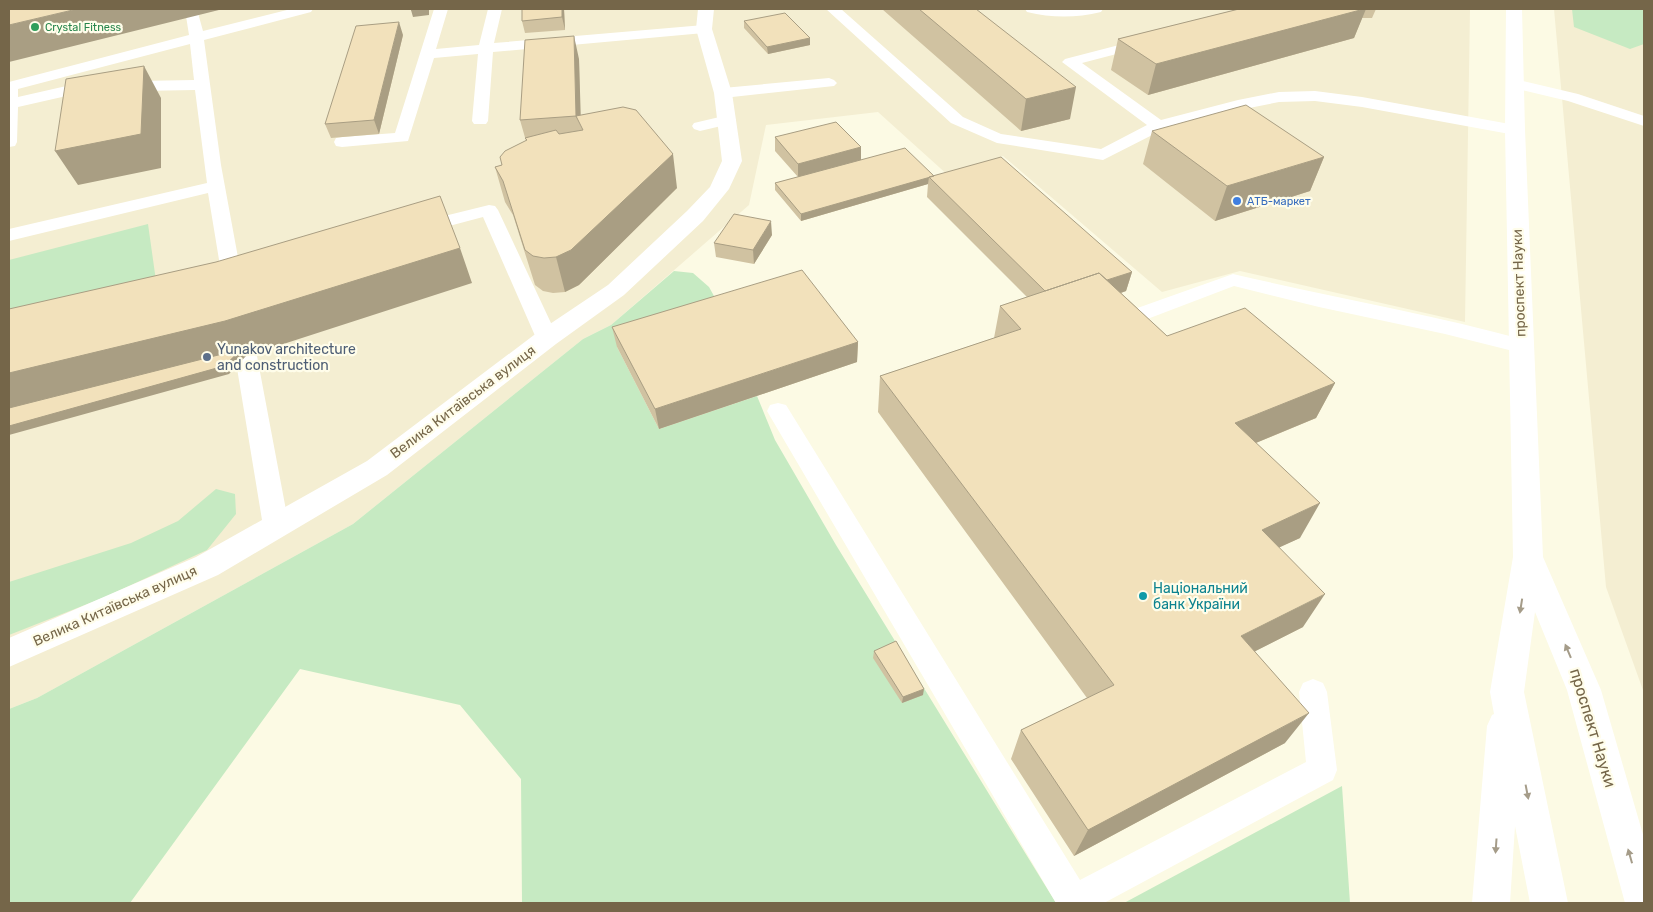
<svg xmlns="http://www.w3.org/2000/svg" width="1653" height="912" viewBox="0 0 1653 912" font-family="Rubik,sans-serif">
<rect width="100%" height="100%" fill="#fcfae4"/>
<path fill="#f4eed2" d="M9,9H1470L1465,322L1240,271L1162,292L1003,156L950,177L878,112L766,125L749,205L611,325L583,339L353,524L37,698L9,709Z
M1554,9H1644V693L1606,587Z"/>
<path fill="#c6eac2" d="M1572,9H1644V44L1630,49L1574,27Z
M148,224L157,288L9,336V260Z
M674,271L693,273L709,287L724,314L617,347L659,429L757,396L775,440L836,545L1056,903H522L521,779L460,705L300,669L130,903H9V709L37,698L353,524L583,339L611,325Z
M216,489L235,494L236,514L207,550L105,597L9,635V582L131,543L178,521Z
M1342,786L1350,903H1124Z"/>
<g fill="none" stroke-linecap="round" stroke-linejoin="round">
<path fill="#fff" fill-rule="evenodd" d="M291,9H313L311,12L204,40L221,165L244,290L241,294L234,296L227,294L224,290L208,193L9,241V229L207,183L195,90L84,92L18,107L17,142L15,146L9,147V82L189,35L186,16L188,13H198L203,31ZM190,44L194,80L84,82L18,97V89Z
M434,9H448L436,49L479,45L488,9H502L494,43L704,25L709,26L711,29L709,32L704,33L493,52L488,121L486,124H474L472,121L478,54L434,58L408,141L342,147L336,146L334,142L336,138L342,137L395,133Z
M826,9H841L963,117L1001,134L1101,149L1147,125L1062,62L1065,59L1146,38L1151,39L1153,42L1151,45L1082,63L1161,120L1238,100L1279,92L1315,91L1362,97L1515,125L1521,126L1523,130L1521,134L1515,135L1362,107L1315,101L1279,102L1239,110L1164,129L1103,160L997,143L951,123Z
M1025,9H1103L1101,12C1076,18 1052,18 1027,12Z
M829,78L834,80L837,83L834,86L723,98L717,96L715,93L717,90L723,88Z
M1514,79L1578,94L1644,116V126L1568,101L1509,87L1506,84L1509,81Z
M728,115L734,117L736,120L734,123L700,131L694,129L692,126L694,123Z
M489,205L495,206L498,210L558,338L554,343L547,345L540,343L536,338L483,217L419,234L412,232L410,228L412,224Z
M1233,274C1331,297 1431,314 1529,341L1532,346L1529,351L1521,353L1445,334L1319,307L1234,286L1129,326L1122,328L1115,326L1112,321L1115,316Z
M246,349L254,351L257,356L289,526L285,533L276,536L267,533L263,526L235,356L238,351Z
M778,403L786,405L1080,880L1306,762L1299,692L1303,683L1313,679L1323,683L1327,692L1337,770L1333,780L1104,903H1056L767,411L770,405Z"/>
<path fill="#fff" fill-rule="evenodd" d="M698,9H714L712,29L732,93L742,161L729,189L703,221L624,295L556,344L387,475L218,575L9,667V638L196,557L367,461L538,332L608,285L687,211L710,187L722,161L714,93L696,29Z"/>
<path fill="#fff" fill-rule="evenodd" d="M1506,9H1522L1525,130L1543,557L1601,690L1644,838V903H1625L1567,690L1535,612L1524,692L1568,903H1530L1515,826L1510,903H1472L1487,726L1492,715L1494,714L1490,692L1513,557L1505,130Z"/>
</g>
<path fill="#d0c2a1" d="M564,9L565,30L525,33L522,21Z
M882,9H976L1070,119L1021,131Z
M1239,9H1376L1372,18H1362L1354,38L1148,95L1111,70L1118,39Z
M744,21L810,38V45L768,54L744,28Z
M403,35L379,134L331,138L325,124Z
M579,59L580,116L677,188L579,285L565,292L553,293L543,291L535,285L513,215L505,202L495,167L502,165L526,141L520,120Z
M1152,131L1324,157L1310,191L1215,221L1143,164Z
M775,137L861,147V160L934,176L1132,272L1126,291L1121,293L1167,336L1335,383L1316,418L1256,443L1300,538L1279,547L1303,627L1255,651L1285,743L1074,856L1011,759L1021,730L1087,698L878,412L880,376L994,338L1000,306L1027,297L927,197L928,184L801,221L775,190V183L798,177L775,151Z
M772,235L754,264L716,257L714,243Z
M612,327L858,342L857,362L659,429L617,347Z
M874,651L923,695L902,703L873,658Z"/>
<path fill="#a99e83" d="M77,9H223L9,62V25Z
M429,9V15L413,17L411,10Z
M562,9H564L565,30L562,17Z
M1364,9H1366L1354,38L1148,95L1156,64Z
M399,22L403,35L379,134L374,120Z
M574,36L579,59L581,124L576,117Z
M810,38V45L768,54L767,47Z
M144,66L161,98V168L78,185L55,151Z
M1076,87L1070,119L1021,131L1026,99Z
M861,147V161L798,177V164Z
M673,154L677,188L579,285L565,292L556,257Z
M1324,157L1310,191L1215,221L1227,186Z
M929,177L928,184L801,221V214Z
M771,221L772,235L754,264L753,250Z
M460,248L472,283L246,356L229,374L9,435V373Z
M1132,272L1126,291L1048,318L1052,298Z
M858,342L857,362L659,429L655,409Z
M1335,383L1316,418L1219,458L1235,423Z
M1320,503L1300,538L1243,564L1262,530Z
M1325,594L1303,627L1222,668L1241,636Z
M924,689L923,695L902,703L903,697Z
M1309,713L1285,743L1074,856L1088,830Z"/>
<path fill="#f2e1bb" stroke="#a99e83" d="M9,9H77L9,25Z
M411,9H426L411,10Z
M522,9H562V17L522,21Z
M919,9H976L1076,87L1026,99Z
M1239,9H1364L1156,64L1118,39Z
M785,13L810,38L767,47L744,21Z
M399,22L374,120L325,124L356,26Z
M574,36L576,116L520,120L525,40Z
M144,66L141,134L55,151L66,79Z
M1246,105L1324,157L1227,186L1152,131Z
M623,107L636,110L673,154L571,250L556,257L544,258L533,256L525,250L503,181L495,167L502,165L500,157L505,151L527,140L525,138L556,130L559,134L583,130L576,116Z
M836,122L861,147L798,164L775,137Z
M905,148L934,176L801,214L775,183Z
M1001,157L1132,272L1107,280L1099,273L1045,291L929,177Z
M440,196L460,248L225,321L9,373V309L216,262Z
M734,214L771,221L753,250L714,243Z
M802,270L858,342L655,409L612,327Z
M1099,273L1167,336L1245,308L1335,383L1235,423L1320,503L1262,530L1325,594L1241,636L1309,713L1088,830L1021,730L1114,685L880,376L1021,329L1000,306Z
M242,349L224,366L9,426V408Z
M896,641L924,689L903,697L874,651Z"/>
<defs><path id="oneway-solid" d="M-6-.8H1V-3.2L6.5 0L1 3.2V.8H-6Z" transform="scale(1.25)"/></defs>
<g fill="#a59c89">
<use href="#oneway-solid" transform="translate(1521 606) rotate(99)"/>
<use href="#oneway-solid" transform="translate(1568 651) rotate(-113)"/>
<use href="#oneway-solid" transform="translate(1527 792) rotate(79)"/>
<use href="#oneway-solid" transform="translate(1496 846) rotate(94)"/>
<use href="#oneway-solid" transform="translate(1630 856) rotate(-106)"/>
</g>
<circle fill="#2e9e5b" stroke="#fffdea" stroke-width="2" cx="35" cy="27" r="5"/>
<circle fill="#3f7fe0" stroke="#fffdea" stroke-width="2" cx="1237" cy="201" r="5"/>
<circle fill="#5c6f8a" stroke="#fffdea" stroke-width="2" cx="207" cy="357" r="5"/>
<circle fill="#0f9aa8" stroke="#fffdea" stroke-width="2" cx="1143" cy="596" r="5"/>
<g text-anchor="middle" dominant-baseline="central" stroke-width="4.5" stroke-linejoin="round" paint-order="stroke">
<g font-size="11" fill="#27864d" stroke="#fffdea" text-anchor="start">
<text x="45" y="27">Crystal Fitness</text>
</g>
<g font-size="11" fill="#366cbe" stroke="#fffdea" text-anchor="start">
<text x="1247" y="201">АТБ-маркет</text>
</g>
<g font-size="14" fill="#756649" stroke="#fffdea">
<text transform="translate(1519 283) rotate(-92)">проспект Науки</text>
<text transform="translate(463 402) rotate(-37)">Велика Китаївська вулиця</text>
<text transform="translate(115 606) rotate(-24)">Велика Китаївська вулиця</text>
</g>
<g font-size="14" fill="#4e5e75" stroke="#fffdea" text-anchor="start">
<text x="217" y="349">Yunakov architecture<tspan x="217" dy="16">and construction</tspan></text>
</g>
<g font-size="14" fill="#0d838f" stroke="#fffdea" text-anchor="start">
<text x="1153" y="588">Національний<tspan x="1153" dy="16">банк України</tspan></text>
</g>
<g font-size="16" fill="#756649" stroke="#fffdea">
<text transform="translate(1593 728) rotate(73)">проспект Науки</text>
</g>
</g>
<rect width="1653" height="912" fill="none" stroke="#756649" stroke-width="20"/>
</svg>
